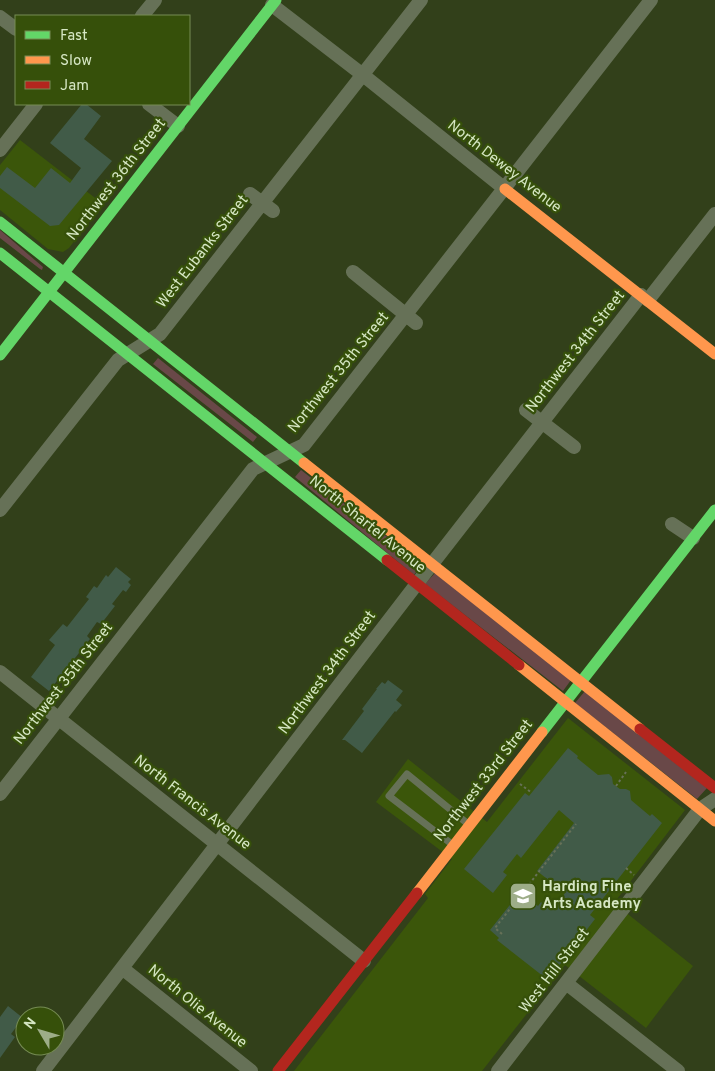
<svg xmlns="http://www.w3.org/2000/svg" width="715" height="1071" viewBox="0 0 715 1071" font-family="Overpass,sans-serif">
<rect width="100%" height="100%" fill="#32401a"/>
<path fill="#3b560a" d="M20,140L103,204L69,248L63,252L48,249L0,210V165Z
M568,718L685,810L614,903L693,966L646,1028L565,965L482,1071H294L428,898L425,894L452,859L376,802L408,759L487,822Z"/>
<path fill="#694848" d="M0,230L43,267L42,270L40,269L0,238Z
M158,358L257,437L253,442L153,364Z
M301,470L422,564L414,575L295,477Z
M435,573L571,680L563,691L425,584Z
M585,691L707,788L697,799L575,703Z"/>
<path fill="#415b48" d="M82,104H86L101,116L84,139L112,161L59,225L50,226L0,188V176L7,167L35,188L51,168L70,183L81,168L50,143Z
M116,567L131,579L128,582L131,585L126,592L123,590L112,604L115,606L101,624L97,622L87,636L90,639L49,691L31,677L55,645L49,640L63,624L67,627L89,599L86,597L94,586L97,588L106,575L108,577Z
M388,680L403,691L396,700L402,705L396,712L395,711L362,753L345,740H342L364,711L362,709L377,689H376L382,682L385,684Z
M568,748L578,756L577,758L598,775L609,774L612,777L613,784L620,789H626L630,791L631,800L650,816L652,814L662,823L590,915L595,919L548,980L497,940L499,938L490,930L521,891L538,906L541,902L551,910L565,893L537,871L574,823L559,810L521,858L517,854L503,872L507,875L493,893L464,869L525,793L529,796Z
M8,1006L23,1018L11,1034L15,1037L0,1058V1017Z"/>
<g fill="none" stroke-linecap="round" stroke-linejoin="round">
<path stroke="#677158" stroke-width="2" stroke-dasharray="2.5 2.5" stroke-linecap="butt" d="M520,784L532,793
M616,786L626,772
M626,868L634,875
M502,934L495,928L576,824"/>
<path stroke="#667157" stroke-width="7" d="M453,845L389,796L407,774L468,824"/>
<path stroke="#667157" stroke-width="14" d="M272,5L363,75L505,189
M142,16L155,0
M0,17L16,29
M149,104L178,126
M0,150L36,104
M250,194L273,211
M353,272L416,323
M648,300L715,214
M526,410L574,447
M0,510L118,360L160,334L421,0
M672,524L693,538
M0,672L364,961
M0,794L253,469L304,445L651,0
M122,968L251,1071
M566,983L678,1071
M43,1071L432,564L641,295
M498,1071L700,809L715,799"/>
<path stroke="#63d668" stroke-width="11" d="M0,222L304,463
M0,253L387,560
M0,355L276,0
M542,732L715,510"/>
<path stroke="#ff974d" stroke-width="11" d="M505,189L715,354
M304,463L640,729
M519,665L715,821
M417,893L542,732"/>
<path stroke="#b3261e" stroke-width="11" d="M387,560L519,665
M640,729L715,788
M278,1071L417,893"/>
</g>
<defs>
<g id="school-square" transform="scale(1.4375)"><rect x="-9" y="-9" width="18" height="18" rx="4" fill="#9dad88" stroke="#36500a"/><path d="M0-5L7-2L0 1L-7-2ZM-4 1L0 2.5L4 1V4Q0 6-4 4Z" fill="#fff"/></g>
</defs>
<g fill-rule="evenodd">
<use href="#school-square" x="523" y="896"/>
</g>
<g text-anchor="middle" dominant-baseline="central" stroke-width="4.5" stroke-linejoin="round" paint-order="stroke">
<g font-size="15" fill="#d6e7c4" stroke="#36500a">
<text transform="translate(504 167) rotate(38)">North Dewey Avenue</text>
<text transform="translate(117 180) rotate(-52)">Northwest 36th Street</text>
<text transform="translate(203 252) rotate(-52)">West Eubanks Street</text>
<text transform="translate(576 352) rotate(-52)">Northwest 34th Street</text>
<text transform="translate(339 373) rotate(-51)">Northwest 35th Street</text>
<text transform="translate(367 525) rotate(39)">North Shartel Avenue</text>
<text transform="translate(328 673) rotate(-53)">Northwest 34th Street</text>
<text transform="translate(64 684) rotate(-52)">Northwest 35th Street</text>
<text transform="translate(484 781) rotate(-52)">Northwest 33rd Street</text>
<text transform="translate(192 803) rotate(38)">North Francis Avenue</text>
<text transform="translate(555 971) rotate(-52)">West Hill Street</text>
<text transform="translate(197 1007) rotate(39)">North Olie Avenue</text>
</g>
<g font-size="15" font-weight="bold" fill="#d6e7c4" stroke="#36500a" text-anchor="start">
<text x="542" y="887">Harding Fine<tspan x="542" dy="17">Arts Academy</tspan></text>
</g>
</g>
<rect x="15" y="15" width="175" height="90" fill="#36500a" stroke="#768c54"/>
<rect x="25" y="31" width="25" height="8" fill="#63d668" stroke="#768c54"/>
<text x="60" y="40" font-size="15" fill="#d6e7c4">Fast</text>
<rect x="25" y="56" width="25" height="8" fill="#ff974d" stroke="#768c54"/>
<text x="60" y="65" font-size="15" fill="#d6e7c4">Slow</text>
<rect x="25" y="81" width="25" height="8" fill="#b3261e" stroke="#768c54"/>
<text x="60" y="90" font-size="15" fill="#d6e7c4">Jam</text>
<g transform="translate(40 1031) rotate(308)"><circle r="24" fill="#36500a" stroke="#768c54"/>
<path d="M0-4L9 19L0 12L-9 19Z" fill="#9dad88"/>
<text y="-8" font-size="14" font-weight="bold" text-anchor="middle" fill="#d6e7c4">N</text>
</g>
</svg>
